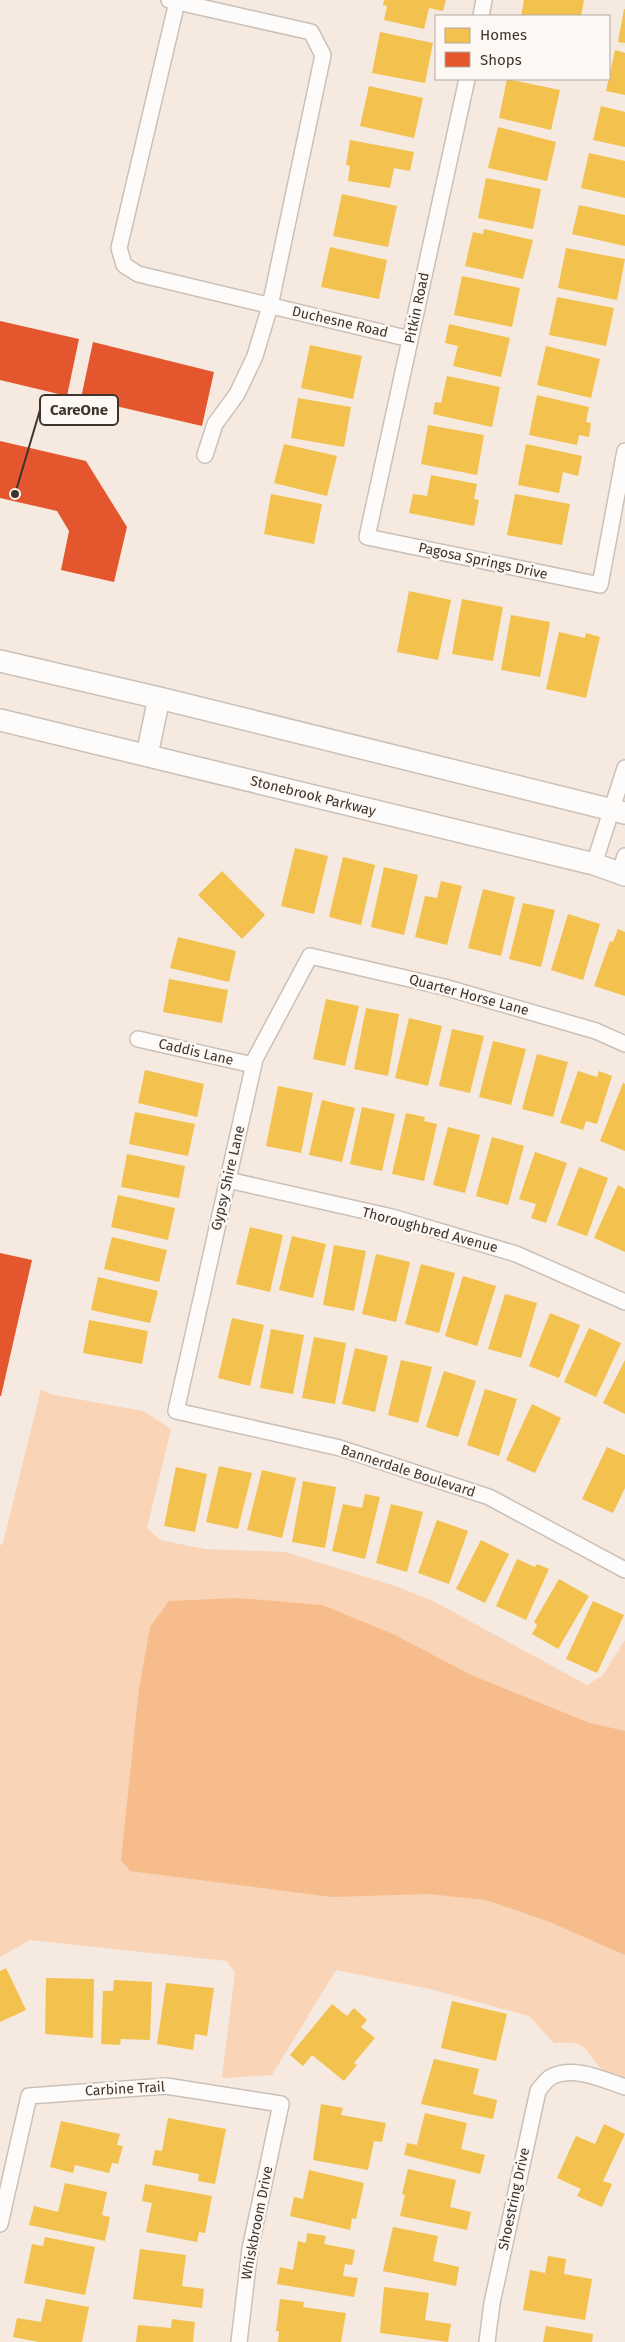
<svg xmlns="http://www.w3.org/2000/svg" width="625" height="2342" viewBox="0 0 625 2342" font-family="'Fira Sans',sans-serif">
<rect width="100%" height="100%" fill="#f5e9e0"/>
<path fill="#f9d4b6" d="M41,1389L50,1394L143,1411L171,1429L147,1528L160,1540L205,1549L285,1552L395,1586L433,1601L587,1685L603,1675L625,1640V2079C618,2077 607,2075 603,2070C581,2048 590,2040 554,2043L529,2016L430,1989L336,1970L272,2075L222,2078L235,1973L227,1961L30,1940L0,1957V1546L3,1543Z"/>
<path fill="#f7bc8b" d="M238,1598L322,1605L393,1634L471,1675L590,1723L625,1731V1955L550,1922L486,1900L428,1894L332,1897L130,1871L121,1860L139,1689L150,1627L169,1601Z"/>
<path fill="#f2c14e" d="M384,0H446L443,11L429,8L424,29L384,20L387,6L383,5Z
M524,0H584L581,16H521Z
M624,9H625V43L618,42Z
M380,32L433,43L425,83L372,73Z
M615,50L625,53V95L606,91Z
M507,79L560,90L551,130L499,118Z
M369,86L423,98L414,138L360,126Z
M601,106L625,112V147L593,140Z
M498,127L556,142L547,181L488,168Z
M350,140L414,152L410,171L394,168L390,188L348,181L350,166L346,165Z
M589,153L625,161V198L581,188Z
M486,178L541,189L533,229L478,218Z
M342,194L397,206L388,247L333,236Z
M579,205L625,215V246L572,234Z
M484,229L533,240L523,279L465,266L473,232L483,234Z
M330,247L387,260L379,299L321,287Z
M566,248L625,259L617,300L558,288Z
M462,276L520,288L512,327L454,315Z
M557,297L614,308L606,346L549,335Z
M449,324L510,338L501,377L453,366L458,346L445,343Z
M310,345L362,356L353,399L301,388Z
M546,346L600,359L591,398L537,385Z
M447,376L500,387L492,427L433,414L435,402L441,403Z
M537,395L589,407L586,422L591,423L589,437L579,435L577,445L529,435Z
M298,398L351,407L344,447L291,438Z
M428,425L484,435L477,475L421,464Z
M284,444L337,456L327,496L274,483Z
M526,444L582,456L578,476L563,472L559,493L518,485Z
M431,475L477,484L474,499L479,500L474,526L409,513L413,494L427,496Z
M271,494L322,504L314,544L264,534Z
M515,494L570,504L562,545L507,535Z
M409,591L451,600L438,660L397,652Z
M462,599L503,607L493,661L452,654Z
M511,615L550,622L540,677L501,670Z
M559,632L585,638L586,633L600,637L586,698L546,689Z
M295,848L328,856L314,914L281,906Z
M343,857L375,865L361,925L329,917Z
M384,867L418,875L404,935L371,927Z
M222,871L265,915L242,939L198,895Z
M441,881L462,886L447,945L415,937L425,896L437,898Z
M483,889L515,897L501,956L468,948Z
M523,903L555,910L541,967L509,959Z
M568,914L600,924L583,980L551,970Z
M618,929L625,932V996L594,986L610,941L613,942Z
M178,937L236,951L229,982L170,968Z
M169,979L228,990L222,1023L163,1012Z
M326,999L359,1006L345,1066L313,1059Z
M366,1008L399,1014L388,1076L354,1069Z
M409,1018L442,1026L428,1086L395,1078Z
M452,1029L484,1036L470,1093L439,1086Z
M493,1041L526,1049L511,1105L479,1097Z
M537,1054L568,1062L553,1117L522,1109Z
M145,1070L204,1084L197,1117L138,1103Z
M578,1071L597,1077L599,1071L612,1076L597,1124L586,1121L583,1130L560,1123Z
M623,1083L625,1084V1151L600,1141Z
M278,1086L313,1093L301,1153L266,1146Z
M322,1100L355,1108L342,1162L309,1155Z
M362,1107L395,1114L382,1171L350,1164Z
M135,1112L195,1124L188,1156L129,1144Z
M406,1113L425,1117L424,1121L437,1124L424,1181L392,1174Z
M448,1127L480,1135L465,1193L433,1185Z
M492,1137L524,1146L508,1205L476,1196Z
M535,1152L567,1163L546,1223L531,1218L536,1204L519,1199Z
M127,1154L185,1166L179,1198L121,1187Z
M579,1167L608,1178L587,1236L557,1225Z
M618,1185L625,1189V1252L594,1238Z
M118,1195L175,1208L168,1240L111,1227Z
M250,1227L283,1235L270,1292L236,1284Z
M292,1236L326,1244L313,1298L279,1290Z
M112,1237L167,1250L159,1282L104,1269Z
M334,1245L366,1251L354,1311L323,1305Z
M376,1254L410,1262L396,1322L362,1314Z
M421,1264L455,1273L439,1333L405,1324Z
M463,1276L496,1286L477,1346L445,1336Z
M98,1277L158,1291L150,1323L91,1310Z
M505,1294L537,1303L521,1358L488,1349Z
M550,1313L580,1325L559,1378L529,1366Z
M232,1318L264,1325L250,1386L218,1378Z
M89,1320L148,1331L142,1364L83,1353Z
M589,1328L621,1343L596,1397L564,1382Z
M271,1329L304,1335L293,1394L260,1388Z
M314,1337L346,1343L335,1404L302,1398Z
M355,1348L388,1356L375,1412L342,1404Z
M401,1360L432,1367L418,1423L388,1415Z
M625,1360V1414L603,1403Z
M444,1371L476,1381L458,1437L426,1427Z
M485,1389L517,1399L499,1456L467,1445Z
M532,1404L561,1418L535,1473L506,1460Z
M607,1447L625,1455V1488L613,1513L582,1499Z
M219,1466L252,1473L238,1529L206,1522Z
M176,1467L207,1474L195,1532L164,1526Z
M262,1470L296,1478L282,1538L247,1530Z
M303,1481L336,1487L325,1548L292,1542Z
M365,1494L380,1497L365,1559L332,1551L343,1504L362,1508Z
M391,1504L423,1512L407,1572L376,1563Z
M437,1520L468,1531L449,1584L418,1573Z
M481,1540L509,1554L485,1603L456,1589Z
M517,1559L535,1567L537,1564L549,1569L526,1620L496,1606Z
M559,1579L589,1596L558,1649L532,1634L537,1625L534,1622Z
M593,1601L624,1615L597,1673L566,1659Z
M6,1968L26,2010L0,2022V1971Z
M46,1978L94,1979L93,2038L45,2034Z
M114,1980L152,1982L150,2040L121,2039L120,2045L101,2044L103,1991H113Z
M166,1983L214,1988L207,2036L195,2034L193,2050L157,2044Z
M452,2001L507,2014L496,2061L441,2048Z
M332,2004L347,2016L354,2008L367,2020L361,2027L375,2038L354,2063L357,2065L344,2081L312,2055L303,2066L290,2055Z
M434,2059L479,2069L473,2094L497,2100L493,2119L421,2104Z
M321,2104L343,2108L341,2115L386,2123L382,2142L374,2141L368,2170L313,2160Z
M425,2113L467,2123L461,2149L485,2155L480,2174L404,2155L407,2143L417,2145Z
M168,2118L226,2129L215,2184L198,2181L199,2174L152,2165L155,2150L162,2151Z
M61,2121L120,2134L117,2145L123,2146L118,2164L112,2163L109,2173L75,2165L73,2173L50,2167Z
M604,2124L625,2134L603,2181L612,2184L602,2207L577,2196L581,2189L557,2178L576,2136L595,2144Z
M408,2169L456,2180L450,2207L471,2212L467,2230L400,2216L405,2195L402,2194Z
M309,2170L364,2183L356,2219L352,2218L350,2230L290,2216L294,2197L303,2199Z
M65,2183L107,2192L102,2215L110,2217L105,2241L29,2225L34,2206L58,2212Z
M145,2184L212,2196L205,2233L199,2232L197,2242L146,2232L152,2203L142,2201Z
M393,2227L438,2236L433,2261L459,2267L456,2286L383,2271Z
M307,2233L326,2236L324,2244L355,2250L352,2265L345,2264L343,2276L358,2278L354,2297L277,2284L280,2267L293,2270L298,2241L306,2243Z
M45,2237L95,2247L85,2295L24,2283L32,2244L43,2246Z
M140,2249L186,2255L182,2286L204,2289L202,2308L133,2299Z
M548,2256L566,2259L564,2274L592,2279L585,2320L523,2310L530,2270L545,2273Z
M384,2287L429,2293L425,2320L451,2324L448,2342L380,2333Z
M46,2299L89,2307L82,2342H39L13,2337L17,2318L41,2322Z
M280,2299L304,2302L303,2307L346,2313L341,2342H278L279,2331H276Z
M172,2319L195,2322L193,2342H136L138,2325L171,2328Z
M546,2326L593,2334L592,2342H543Z"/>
<path fill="#e4572e" d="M0,321L79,339L67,396L0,380Z
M93,342L214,372L202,426L81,398Z
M0,441L86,461L127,527L114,582L61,570L69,531L57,511L0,498Z
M0,1253L32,1260L1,1396H0Z"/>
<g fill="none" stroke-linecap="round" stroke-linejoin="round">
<g stroke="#cbc0b8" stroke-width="18">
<path id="street" d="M169,0L311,32L323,55L270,306L255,356L237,394L215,424L205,455
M177,2L119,248L124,265L138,274L410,339
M481,16L484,0
M467,79L367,537L600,585L625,451
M594,864L625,768
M620,872L625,856
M138,1039L253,1065
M625,1044L596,1031L444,987L310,956L255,1059L176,1411L340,1448L489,1497L625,1570
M228,1180L392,1217L516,1254L625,1302
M0,2224L29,2096L166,2086L281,2104L250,2249L239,2342
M487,2342L492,2303L538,2091C541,2087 546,2080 551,2077C574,2065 604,2080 625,2087"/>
</g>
<g stroke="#cbc0b8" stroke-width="24">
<path id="secondary" d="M0,661L159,698L625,813
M0,720L594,864L625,875
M147,755L159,698"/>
</g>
<use href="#street" stroke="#fefcfa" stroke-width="15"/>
<use href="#secondary" stroke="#fefcfa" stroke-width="21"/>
</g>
<g text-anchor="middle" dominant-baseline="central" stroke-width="5" stroke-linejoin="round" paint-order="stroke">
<g font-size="14" fill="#3e342c" stroke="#fef8f4">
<text transform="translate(417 308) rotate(-78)">Pitkin Road</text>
<text transform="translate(340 322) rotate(13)">Duchesne Road</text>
<text transform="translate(483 561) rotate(12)">Pagosa Springs Drive</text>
<text transform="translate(313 796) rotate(14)">Stonebrook Parkway</text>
<text transform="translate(469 995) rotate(15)">Quarter Horse Lane</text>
<text transform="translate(196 1052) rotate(13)">Caddis Lane</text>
<text transform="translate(228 1178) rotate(-77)">Gypsy Shire Lane</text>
<text transform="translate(430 1230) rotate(15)">Thoroughbred Avenue</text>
<text transform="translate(408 1471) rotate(18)">Bannerdale Boulevard</text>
<text transform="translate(125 2089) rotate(-3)">Carbine Trail</text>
<text transform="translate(514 2199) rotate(-78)">Shoestring Drive</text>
<text transform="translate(257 2223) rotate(-79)">Whiskbroom Drive</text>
</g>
</g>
<path fill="none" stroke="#3e342c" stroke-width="2" d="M15 494L40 410"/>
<circle fill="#3e342c" stroke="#fef8f4" stroke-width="2" cx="15" cy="494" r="5"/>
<rect fill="#fef8f4" stroke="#3e342c" stroke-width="2" x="40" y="395" width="78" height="30" rx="5"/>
<g font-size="15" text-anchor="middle" font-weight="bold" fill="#3e342c">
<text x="79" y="415">CareOne</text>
</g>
<rect x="435" y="15" width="175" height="65" fill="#fef8f4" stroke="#b1aaa4"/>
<rect x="445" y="28" width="25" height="15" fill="#f2c14e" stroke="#b1aaa4"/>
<text x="480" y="40" font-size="15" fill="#3e342c">Homes</text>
<rect x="445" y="52" width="25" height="15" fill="#e4572e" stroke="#b1aaa4"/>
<text x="480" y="65" font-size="15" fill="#3e342c">Shops</text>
</svg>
